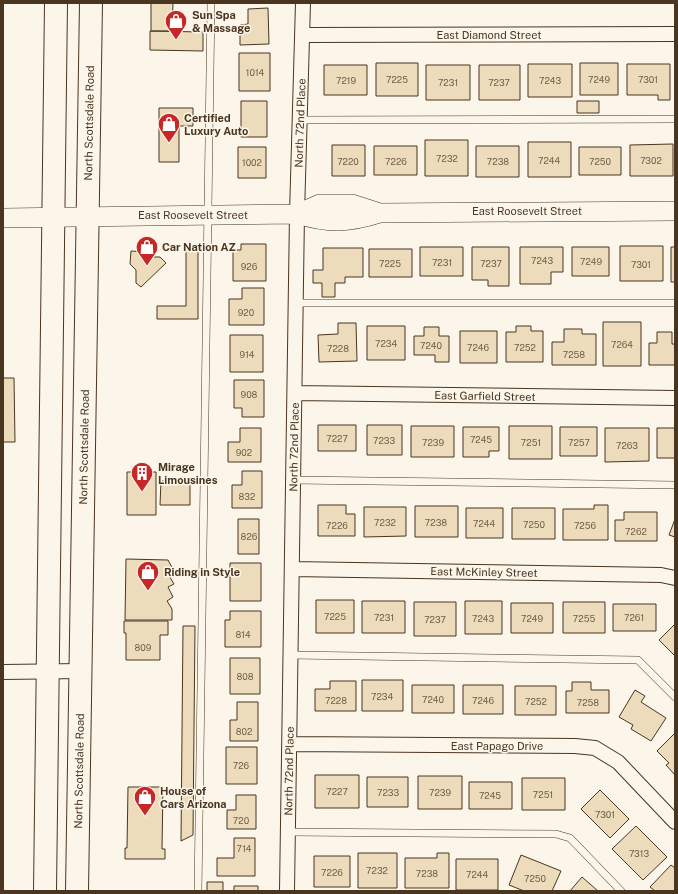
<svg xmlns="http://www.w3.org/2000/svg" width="678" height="894" viewBox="0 0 678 894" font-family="'Public Sans',sans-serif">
<rect width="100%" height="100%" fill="#fbf6e9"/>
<path fill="#ecdcbc" stroke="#4a3520" d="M151,3H173L172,31H151Z
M268,8L269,44L240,45V25L248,24V9Z
M150,31L203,32V51L150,50Z
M239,53H270V91H239Z
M376,63H418V96H376Z
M580,63H618V95H580Z
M528,64H572V97H528Z
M627,64H670V100H658V95H627Z
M324,65H367V95H324Z
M426,65H470V100H426Z
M479,65H520V100H479Z
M241,101H267V137H241Z
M577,101H599V113H577Z
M159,108H193V126H179V162H159Z
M425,140H468V176H425Z
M528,142H571V177H528Z
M673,144V176H630V145Z
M332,145H365V176H332Z
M374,146H417V175H374Z
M476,146H519V177H476Z
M238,147H266V178H238Z
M579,147H621V175H579Z
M241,244H266V281H233V250H241Z
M620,246H663V281H620Z
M420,247H463V276H420Z
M472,247H509V286H488V280H472Z
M520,247H563V272H551V284H520Z
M572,247H609V276H572Z
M671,247H675V282H671Z
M323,248H363V277H345V283H335V297H322V283H313V270H323Z
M369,249H412V277H369Z
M186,250H198V319H157V306H186Z
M131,251L145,252L150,257H160L166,263L141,287L136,283V270L130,264Z
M242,288H264V325H229V299H242Z
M603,322H641V366H603Z
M338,323H356L357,361L319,362L318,335L338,334Z
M367,326H405V360H367Z
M516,326H531V331H543V362H506V332H516Z
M424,327H439V336H449V362H435V355H414V336H424Z
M564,329H582V334H596V365H552V342H564Z
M460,331H497V363H460Z
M657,332H672V344H675V365H649V343H657Z
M230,335H263V372H230Z
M3,378H14L15,442H3Z
M234,380H264V417H242V408H234Z
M318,425H356V451H318Z
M367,425H402V455H367Z
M411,426H454V457H411Z
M509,426H552V459H509Z
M463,427H499V451H489V457H463Z
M560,427H597V456H560Z
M240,428H261V462H228V442H240Z
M605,428H649V461L605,462Z
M657,428H675V458H657Z
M242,471H262V508H232V485H242Z
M127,472H156V515H127Z
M161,481H190V505H160Z
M318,505H346V514H355V536H318Z
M594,505H608V540H563V509H594Z
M415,506H458V537H415Z
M364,507H406V536L364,537Z
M466,508H503V538H466Z
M512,508H555V539H512Z
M624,512H657V541H615V520H624Z
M238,519H259V554H238Z
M675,519V537L669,535Z
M126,559L168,560L174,571L168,574L174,584L168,587L173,597L167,601L172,609V620H125Z
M230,563H261V601H230Z
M316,600H354V633H316Z
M362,601H405V633H362Z
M465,601H502V634H465Z
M414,602H456V636H414Z
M563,602H605V633H563Z
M511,603H553V633H511Z
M613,604H656V631H613Z
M230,611H261V647H225V620H230Z
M124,621H168V635H160V660H126V633H124Z
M675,624V656L659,640Z
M183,626H195L193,835L181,841Z
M230,658H260V694H230Z
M362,680H403V711H362Z
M330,681H356V711H315V689H330Z
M572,682H591V690H609V713H566V691H572Z
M412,685H454V713H412Z
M463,685H503V714H463Z
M515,686H556V715H515Z
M635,690L645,696L641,702L666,718L651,741L631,729L633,725L619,717Z
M237,702H258V741H230V720H237Z
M675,733V775L666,765L669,763L657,751Z
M226,747H257V784H226Z
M315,775H359V808H315Z
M418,776H462V809H418Z
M367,777H408V807H367Z
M522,778H565V810H522Z
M469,782H512V809H469Z
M128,787H163L162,849H165V859H125V848H127Z
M600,790L629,819L610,838L581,809Z
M236,795H256V829H227V810H236Z
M636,826L667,857L643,880L612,849Z
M234,838H255V876H217V858H234Z
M358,853H397V888H358Z
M437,853H449V888H405V858H437Z
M521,855L561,871L552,891H524L509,885Z
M314,856H350V887H314Z
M456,859H498V890H456Z
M671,865L675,868V891H655L650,887Z
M582,877L598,891H570Z
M207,882H223V891H207Z
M234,886H258V891H234Z"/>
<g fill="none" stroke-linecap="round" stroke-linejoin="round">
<g stroke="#4a3520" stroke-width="8">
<path id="lane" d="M300,120L675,119
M296,303H675
M293,480L675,485
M291,655L638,660L675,697
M288,832L556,834L570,838L621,891
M198,891L211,3"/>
</g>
<g stroke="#4a3520" stroke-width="16">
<path id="street" d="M302,35L675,34
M295,393L675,398
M292,569L661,575L675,578
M3,672L81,671
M290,744L575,746L595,748L618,762L675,822
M287,891L297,214L303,3"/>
</g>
<g stroke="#4a3520" stroke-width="20">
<path id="secondary" d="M297,214L320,204H352L380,213
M3,218L297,214C329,224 348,223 380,213L675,211"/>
</g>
<g stroke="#4a3520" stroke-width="24">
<path id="primary" d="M45,891L56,3
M77,891L91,3"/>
</g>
<use href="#lane" stroke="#fbf6e9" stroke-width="7"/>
<use href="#street" stroke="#fbf6e9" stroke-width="14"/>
<use href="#secondary" stroke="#fbf6e9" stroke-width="19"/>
<use href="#primary" stroke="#fbf6e9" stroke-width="22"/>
</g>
<defs>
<g id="shop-pin" transform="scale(1.15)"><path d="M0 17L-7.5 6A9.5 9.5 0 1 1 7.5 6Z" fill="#c62828" stroke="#fbf6e9"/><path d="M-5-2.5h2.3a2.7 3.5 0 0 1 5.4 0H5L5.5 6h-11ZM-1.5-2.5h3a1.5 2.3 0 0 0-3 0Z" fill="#fff"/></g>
<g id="building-pin" transform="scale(1.15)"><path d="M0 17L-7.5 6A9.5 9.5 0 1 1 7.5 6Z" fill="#c62828" stroke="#fbf6e9"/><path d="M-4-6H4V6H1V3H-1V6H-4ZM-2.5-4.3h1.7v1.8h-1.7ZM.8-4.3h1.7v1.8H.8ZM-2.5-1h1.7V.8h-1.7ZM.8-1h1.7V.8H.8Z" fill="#fff"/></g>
</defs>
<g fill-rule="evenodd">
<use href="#shop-pin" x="176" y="21"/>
<use href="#shop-pin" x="169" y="124"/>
<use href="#shop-pin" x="147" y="247"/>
<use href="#building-pin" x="142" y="473"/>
<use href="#shop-pin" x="148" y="572"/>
<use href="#shop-pin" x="145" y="797"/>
</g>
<g text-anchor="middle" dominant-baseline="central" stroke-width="3" stroke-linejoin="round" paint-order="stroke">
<g font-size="9" fill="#725f47">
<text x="255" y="72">1014</text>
<text x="397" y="79">7225</text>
<text x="599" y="79">7249</text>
<text x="648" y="79">7301</text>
<text x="346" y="80">7219</text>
<text x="550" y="80">7243</text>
<text x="448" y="82">7231</text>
<text x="499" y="82">7237</text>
<text x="447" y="158">7232</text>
<text x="549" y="160">7244</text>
<text x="651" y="160">7302</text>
<text x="348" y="161">7220</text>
<text x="396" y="161">7226</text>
<text x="498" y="161">7238</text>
<text x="600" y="161">7250</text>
<text x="252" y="162">1002</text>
<text x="542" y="260">7243</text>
<text x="591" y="261">7249</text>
<text x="442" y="262">7231</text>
<text x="390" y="263">7225</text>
<text x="491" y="263">7237</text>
<text x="641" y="264">7301</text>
<text x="249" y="266">926</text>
<text x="246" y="312">920</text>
<text x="386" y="343">7234</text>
<text x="622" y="344">7264</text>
<text x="431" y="345">7240</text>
<text x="478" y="347">7246</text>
<text x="525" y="347">7252</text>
<text x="338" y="348">7228</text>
<text x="247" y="354">914</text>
<text x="574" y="354">7258</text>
<text x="249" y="394">908</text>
<text x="337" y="438">7227</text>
<text x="481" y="439">7245</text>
<text x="384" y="440">7233</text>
<text x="433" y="442">7239</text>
<text x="531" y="442">7251</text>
<text x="579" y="442">7257</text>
<text x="627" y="445">7263</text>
<text x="244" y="452">902</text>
<text x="247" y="496">832</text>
<text x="385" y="522">7232</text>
<text x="436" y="522">7238</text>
<text x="484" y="523">7244</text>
<text x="534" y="524">7250</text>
<text x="337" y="525">7226</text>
<text x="585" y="525">7256</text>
<text x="636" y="531">7262</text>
<text x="249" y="536">826</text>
<text x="335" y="616">7225</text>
<text x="384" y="617">7231</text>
<text x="634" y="617">7261</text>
<text x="483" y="618">7243</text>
<text x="532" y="618">7249</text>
<text x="584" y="618">7255</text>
<text x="435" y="619">7237</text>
<text x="243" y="634">814</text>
<text x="143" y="647">809</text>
<text x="245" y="676">808</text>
<text x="382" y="696">7234</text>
<text x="433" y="699">7240</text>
<text x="336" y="700">7228</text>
<text x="483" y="700">7246</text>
<text x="536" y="701">7252</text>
<text x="588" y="702">7258</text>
<text x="244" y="731">802</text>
<text x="241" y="765">726</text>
<text x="337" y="791">7227</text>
<text x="388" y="792">7233</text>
<text x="440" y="792">7239</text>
<text x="543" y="794">7251</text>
<text x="490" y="795">7245</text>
<text x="605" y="814">7301</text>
<text x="241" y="820">720</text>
<text x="244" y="848">714</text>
<text x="639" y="853">7313</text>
<text x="377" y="870">7232</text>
<text x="332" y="872">7226</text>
<text x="427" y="873">7238</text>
<text x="477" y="874">7244</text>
<text x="535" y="878">7250</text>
</g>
<g font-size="11" font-weight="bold" fill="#4a3520" stroke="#fbf6e9" text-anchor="start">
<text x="192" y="15">Sun Spa<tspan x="192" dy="13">&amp; Massage</tspan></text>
<text x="184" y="118">Certified<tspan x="184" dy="13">Luxury Auto</tspan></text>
<text x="162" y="247">Car Nation AZ</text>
<text x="158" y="467">Mirage<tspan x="158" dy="13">Limousines</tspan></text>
<text x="164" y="572">Riding in Style</text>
<text x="160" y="791">House of<tspan x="160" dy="13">Cars Arizona</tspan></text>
</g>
<g font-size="11" fill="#4a3520" stroke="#fbf6e9">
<text x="489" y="35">East Diamond Street</text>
<text transform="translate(89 123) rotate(-89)">North Scottsdale Road</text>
<text transform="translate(300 123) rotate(-88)">North 72nd Place</text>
<text x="527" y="211">East Roosevelt Street</text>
<text x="193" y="215">East Roosevelt Street</text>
<text transform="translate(485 396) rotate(1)">East Garfield Street</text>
<text transform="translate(84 447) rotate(-89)">North Scottsdale Road</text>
<text transform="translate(294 447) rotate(-89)">North 72nd Place</text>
<text transform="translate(484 572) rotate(1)">East McKinley Street</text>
<text x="497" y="746">East Papago Drive</text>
<text transform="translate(79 771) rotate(-89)">North Scottsdale Road</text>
<text transform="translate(289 771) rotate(-89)">North 72nd Place</text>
</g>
</g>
<rect width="678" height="894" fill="none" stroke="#4a3520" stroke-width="8"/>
</svg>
